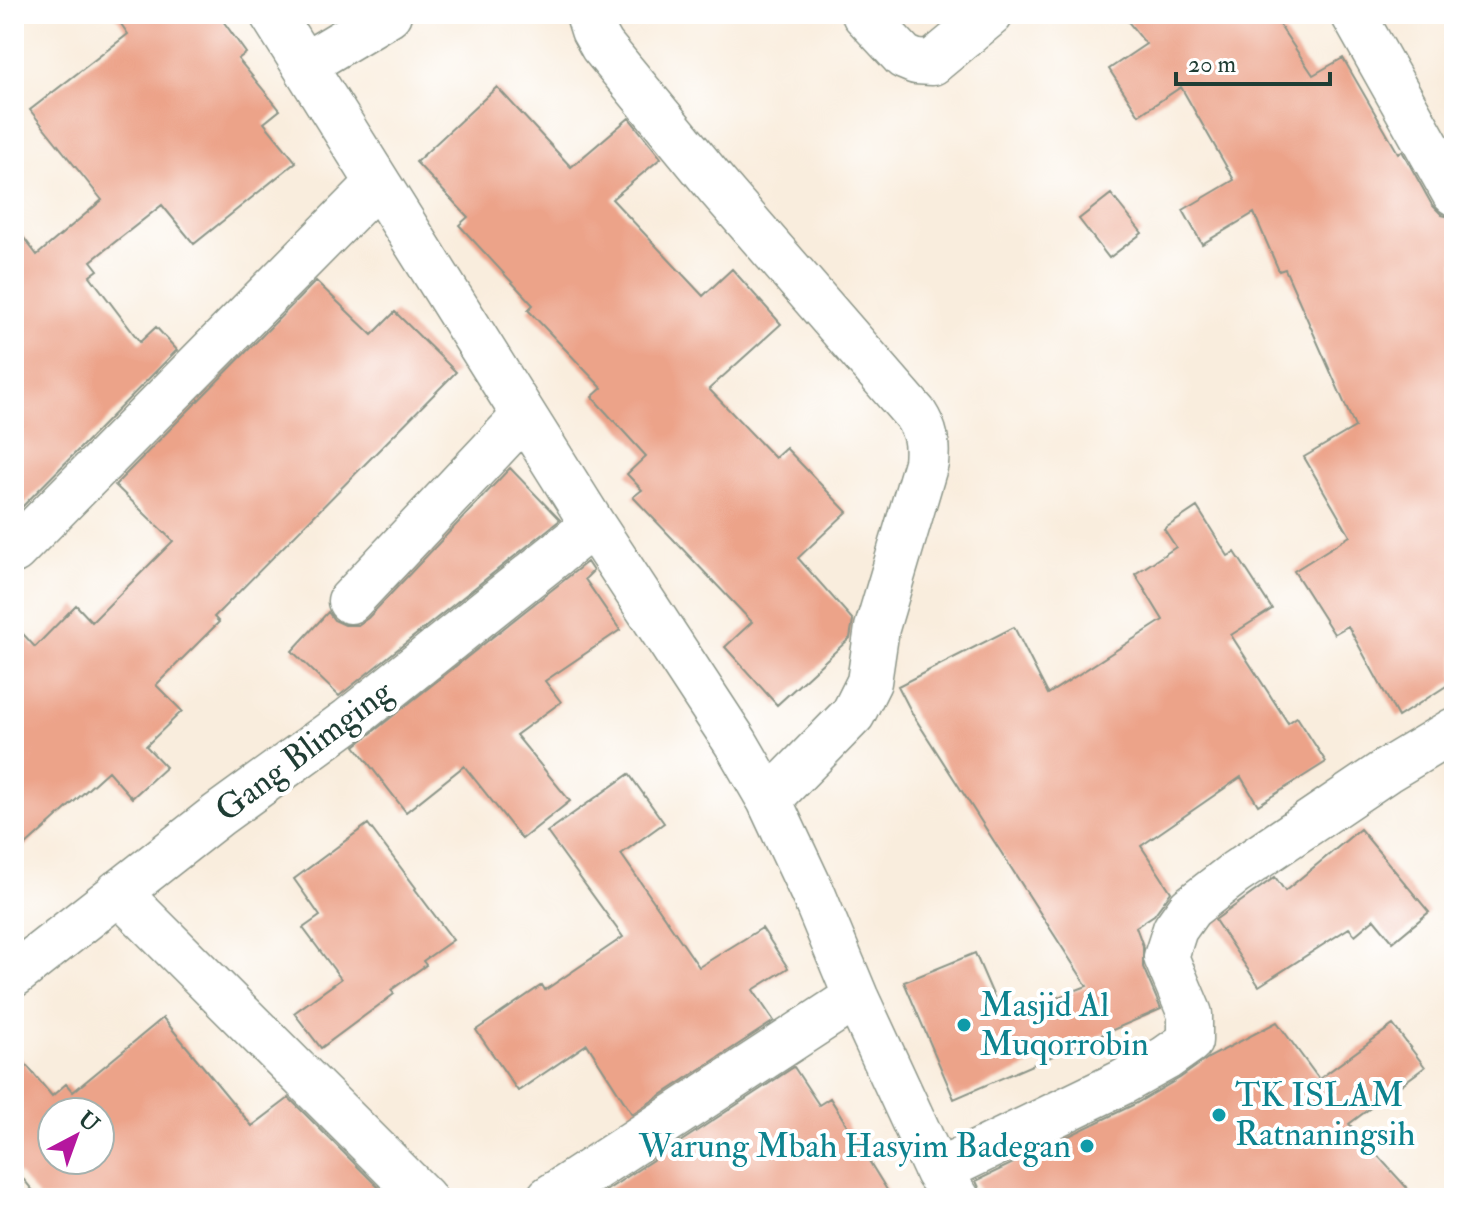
<svg xmlns="http://www.w3.org/2000/svg" width="1468" height="1212" viewBox="0 0 1468 1212" font-family="'IM FELL Double Pica',serif">
<rect width="100%" height="100%" fill="#fff"/>
<filter id="ink" filterUnits="userSpaceOnUse"><feTurbulence type="fractalNoise" baseFrequency=".0125" numOctaves="2"/><feDisplacementMap in="SourceGraphic" scale="16" xChannelSelector="R" yChannelSelector="G"/><feConvolveMatrix kernelMatrix="1 2 1 2 8 2 1 2 1" color-interpolation-filters="sRGB"/></filter>
<filter id="wash" filterUnits="userSpaceOnUse"><feTurbulence type="fractalNoise" baseFrequency=".006" numOctaves="4" result="noise"/><feDisplacementMap in="SourceGraphic" scale="32" xChannelSelector="R" yChannelSelector="G"/><feGaussianBlur stdDeviation="1.8" result="paint"/><feColorMatrix in="noise" values="0 0 0 0 0 0 0 0 0 0 0 0 0 0 0 0 0 1.4 0 .05"/><feComposite in="paint" operator="in"/></filter>
<g filter="url(#wash)">
<rect width="100%" height="100%" fill="#f9eddd"/>
<g id="blocks">
<path fill="#eca389" fill-rule="evenodd" d="M114,14H218L246,53L238,59L280,110L264,123L296,162L194,244L162,205L91,261L98,270L90,276L140,342L156,327L177,350L14,515V225L37,255L102,200L30,110L128,34Z
M1122,14H1272L1313,75L1343,58L1398,153L1402,151L1432,205L1442,215L1454,218V681L1398,717L1348,626L1334,634L1294,571L1350,536L1304,457L1355,427L1285,269L1279,271L1254,213L1202,244L1183,210L1234,180L1181,87L1139,115L1109,69L1146,44Z
M497,87L571,167L629,118L661,158L612,199L703,296L732,269L781,324L709,389L775,458L786,448L847,512L798,558L853,620L850,638L777,705L725,647L752,622L633,497L642,490L627,474L646,456L592,397L602,388L528,310L533,305L459,225L468,217L416,162Z
M1111,194L1142,233L1109,258L1079,219Z
M316,281L372,335L395,312L456,372L214,617L219,622L156,685L182,711L146,746L166,767L132,798L108,771L14,856V624L35,647L76,605L92,622L173,541L115,485Z
M510,468L560,520L339,696L292,651L328,612L334,620L345,625H358L368,618Z
M1197,507L1228,556L1235,552L1272,609L1231,635L1288,723L1297,717L1326,762L1258,805L1241,777L1141,846L1171,892L1154,915L1136,927L1143,946V967L1161,1009L954,1099L904,982L975,953L1003,1018L1087,986L913,715L898,686L1014,627L1048,694L1163,620L1135,574L1176,547L1164,529Z
M587,562L593,571L585,579L620,630L545,681L561,702L516,735L570,801L522,839L464,766L406,812L355,746Z
M629,774L664,823L621,854L699,967L762,928L788,968L753,990L774,1021L632,1114L587,1044L518,1091L476,1030L542,985L545,990L623,937L547,832Z
M368,824L416,888L415,889L453,940L423,961L426,965L391,990L394,994L321,1048L294,1013L341,979L303,928L320,916L294,879Z
M1360,829L1429,912L1393,942L1374,919L1355,935L1349,928L1259,986L1215,920L1275,877L1285,891Z
M163,1018L252,1126L289,1098L389,1198H39L14,1168V1050L52,1096L66,1084L73,1092ZM52,1112H100V1160H52Z
M1277,1022L1319,1079L1393,1025L1425,1067L1349,1124L1416,1198H981L982,1194L976,1181L1135,1104L1180,1078L1208,1058Z
M794,1067L819,1105L830,1098L892,1198H595Z"/>
</g>
</g>
<g filter="url(#ink)">
<use href="#blocks" fill-opacity="0" stroke="#8c9588" stroke-width="2"/>
<g fill="none" stroke-linecap="round" stroke-linejoin="round">
<g stroke="#8c9588" stroke-width="47">
<path id="minor" d="M272,14L593,525L736,743L769,800L814,896L856,997L937,1172L957,1198
M588,14L593,30L602,46L718,187L915,414C926,431 928,443 926,463L877,628L869,682L853,714L769,800
M864,14L904,57L916,62L932,63L991,14
M1353,14L1454,193
M304,65L389,14
M14,551L378,183
M350,601L524,416
M118,892L424,1198
M14,975L218,815L349,720L593,525
M937,1172L1123,1082L1166,1058L1190,1041V1014L1166,957L1175,929L1190,908L1235,873L1386,771L1454,730
M549,1198L856,997"/>
</g>
<use href="#minor" stroke="#fff" stroke-width="44"/>
</g>
</g>
<g fill="#0f9aa8" stroke="#fff" stroke-width="3">
<circle cx="964" cy="1025" r="8"/>
<circle cx="1219" cy="1115" r="8"/>
<circle cx="1087" cy="1146" r="8"/>
</g>
<g text-anchor="middle" dominant-baseline="central" stroke-width="8" stroke-linejoin="round" paint-order="stroke">
<g font-size="34" fill="#1f3d34" stroke="#fff">
<text transform="translate(304 751) rotate(-37)">Gang Blimging</text>
</g>
<g font-size="34" fill="#0d838f" stroke="#fff" text-anchor="start">
<text x="980" y="1005">Masjid Al<tspan x="980" dy="39">Muqorrobin</tspan></text>
<text x="1235" y="1095">TK ISLAM<tspan x="1235" dy="39">Ratnaningsih</tspan></text>
<text x="1071" y="1146" text-anchor="end">Warung Mbah Hasyim Badegan</text>
</g>
</g>
<rect width="1468" height="1212" fill="none" stroke="#fff" stroke-width="48"/>
<g transform="translate(76 1136) rotate(41)"><circle r="38" fill="#ffffff" stroke="#a5b1ae" stroke-width="2"/>
<path d="M0-6L14 30L0 20L-14 30Z" fill="#b5179e"/>
<text y="-12" font-size="22" font-weight="bold" text-anchor="middle" fill="#1f3d34">U</text>
</g>
<path d="M1176 72v12h154v-12" fill="none" stroke="#1f3d34" stroke-width="4"/>
<text x="1188" y="72" font-size="24" fill="#1f3d34" stroke="#ffffff" stroke-width="6" paint-order="stroke">20 m</text>
</svg>
